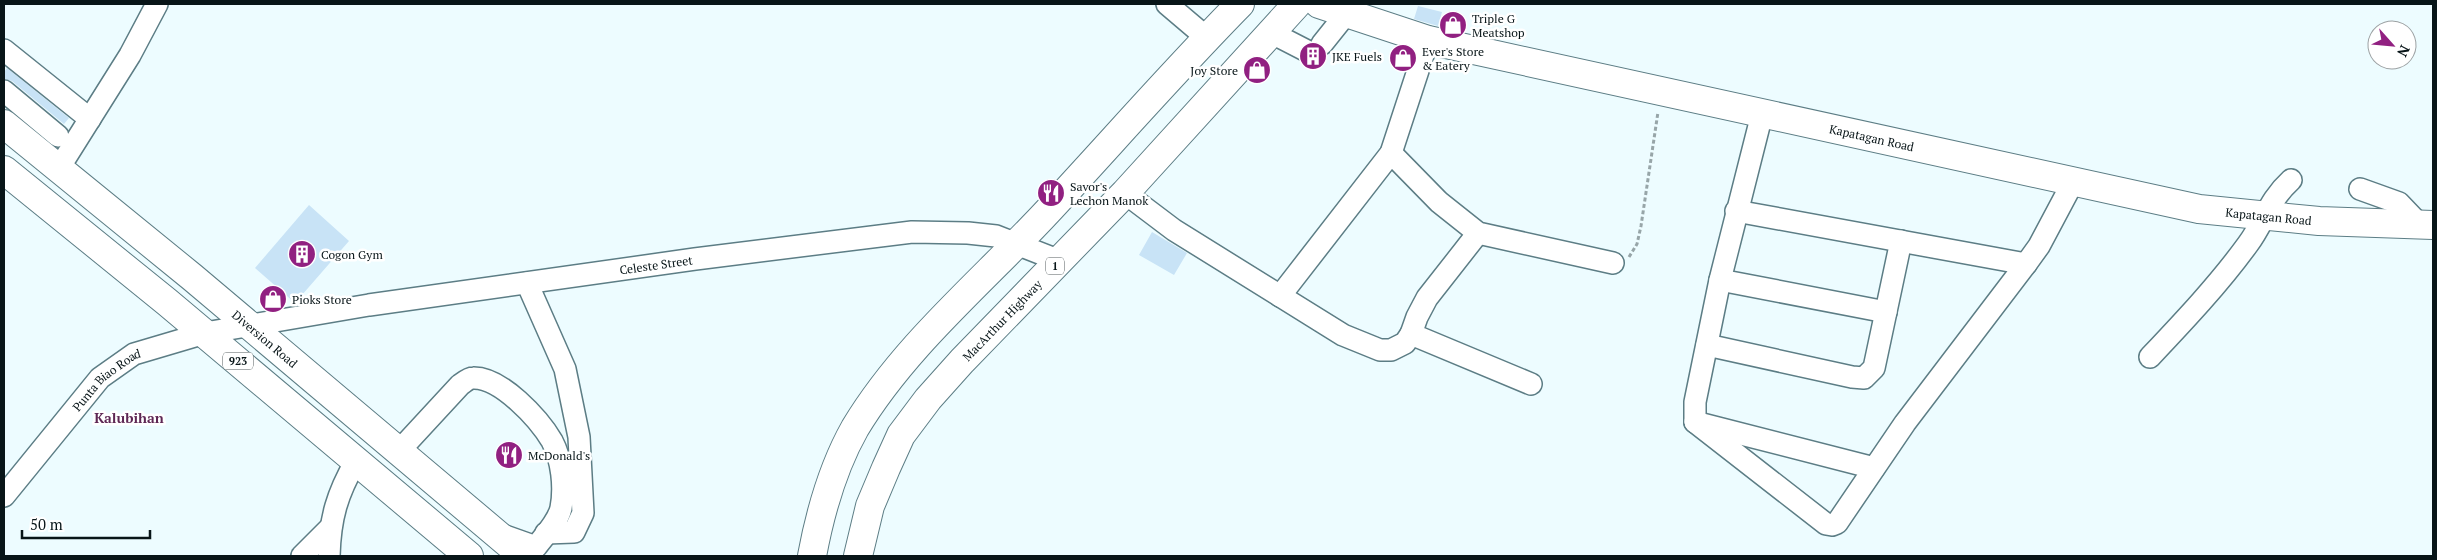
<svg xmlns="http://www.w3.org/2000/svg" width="2437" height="560" viewBox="0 0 2437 560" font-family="'PT Serif',serif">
<rect width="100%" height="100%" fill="#edfcff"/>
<path fill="#c8e3f6" d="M1418,6L1442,12L1438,26L1414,19Z
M7,68L69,118L64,124L12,81L4,79V72Z
M309,205L349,241L295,303L255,268Z
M1152,232L1187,253L1174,275L1139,255Z"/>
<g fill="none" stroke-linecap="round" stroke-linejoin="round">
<g stroke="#5c7d85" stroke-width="24">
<g id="minor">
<path d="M1167,4L1207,38"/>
<path d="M1270,32L1307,51"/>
<path d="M1322,44L1346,14"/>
<path d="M4,50L90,119"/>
<path d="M4,91L58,136"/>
<path d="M1391,153L1439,202L1478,233L1613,263"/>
<path d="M59,168L130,55L157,4"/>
<path d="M2360,189L2399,203L2420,225"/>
<path d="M1125,193L1174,230L1343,335L1380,350H1391L1405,343L1411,334"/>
<path d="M1736,211L2026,264"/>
<path d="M1478,233L1427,298L1417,317L1411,334L1531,384"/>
<path d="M1720,280L1886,312"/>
<path d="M527,283L565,369L579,437L583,513L574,532L546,533"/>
<path d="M1280,296L1391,153L1428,40"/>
<path d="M1707,345L1852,377L1864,378L1874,368L1901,241"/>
<path d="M2150,357C2184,321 2219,284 2248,244C2265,221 2268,201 2291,180"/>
<path d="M1695,422L1826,524L1832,525L1837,523L1905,423L2026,264L2039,246L2073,182"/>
<path d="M1695,422V402L1720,280L1762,114"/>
<path d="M1702,424L1874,468"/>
<path d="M399,451L460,385C464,382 469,378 473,378C501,377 539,419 552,441C562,460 565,487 561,508C558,522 544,536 536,547L505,536"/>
<path id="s1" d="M4,496L100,378L134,354L205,333L369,305L695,259L912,232L968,233L996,236L1060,261"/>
<path d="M302,556L331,527"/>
<path d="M329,556C330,518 337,494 356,461"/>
</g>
</g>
<g stroke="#5c7d85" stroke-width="30">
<g id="major">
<path id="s2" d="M1319,4L1428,40L2199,209L2319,221L2433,225"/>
</g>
</g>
<g stroke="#5c7d85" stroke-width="30">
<g id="highway">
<path id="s3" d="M4,124L192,277L523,556"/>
<path d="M4,170L167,302L469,556"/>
<path d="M812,556C820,513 833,467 855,428C905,345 983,281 1048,211C1112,142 1174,71 1240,4"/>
<path id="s4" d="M858,556L870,506L886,468L901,435L928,399L962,361L1125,193L1297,4"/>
</g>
</g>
<path stroke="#97a5a8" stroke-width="3" stroke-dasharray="4 2.5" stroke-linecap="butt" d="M1629,257L1637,244L1641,226L1658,112"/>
<use href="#minor" stroke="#fff" stroke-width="21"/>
<use href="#major" stroke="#fff" stroke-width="28"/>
<use href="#highway" stroke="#fff" stroke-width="28"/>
</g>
<defs>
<g id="shop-disc" transform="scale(1.4375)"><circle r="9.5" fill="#912081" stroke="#fff"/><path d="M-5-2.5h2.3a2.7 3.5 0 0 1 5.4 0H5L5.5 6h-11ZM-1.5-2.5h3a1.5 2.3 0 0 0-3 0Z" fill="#fff"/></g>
<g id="building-disc" transform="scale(1.4375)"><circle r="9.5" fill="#912081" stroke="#fff"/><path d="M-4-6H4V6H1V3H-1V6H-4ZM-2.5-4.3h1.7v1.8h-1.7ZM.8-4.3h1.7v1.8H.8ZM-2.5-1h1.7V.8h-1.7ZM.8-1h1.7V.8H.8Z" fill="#fff"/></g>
<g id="restaurant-disc" transform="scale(1.4375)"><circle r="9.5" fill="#912081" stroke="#fff"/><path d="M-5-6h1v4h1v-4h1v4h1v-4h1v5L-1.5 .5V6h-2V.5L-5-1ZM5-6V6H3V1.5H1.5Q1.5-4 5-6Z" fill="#fff"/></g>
</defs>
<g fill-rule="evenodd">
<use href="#shop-disc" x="1453" y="25"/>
<use href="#building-disc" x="1313" y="56"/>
<use href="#shop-disc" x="1403" y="58"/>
<use href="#shop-disc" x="1257" y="70"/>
<use href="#restaurant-disc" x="1051" y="193"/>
<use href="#building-disc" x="302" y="254"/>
<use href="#shop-disc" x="273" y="299"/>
<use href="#restaurant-disc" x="509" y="455"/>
</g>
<g text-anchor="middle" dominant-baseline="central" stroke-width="5" stroke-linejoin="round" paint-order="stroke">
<g fill="#fff" stroke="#525b5d" stroke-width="1">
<rect x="1046" y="257.5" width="18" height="17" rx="4"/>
<rect x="223" y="352.5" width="30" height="17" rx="4"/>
</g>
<g font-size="11" font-weight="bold" fill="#081518">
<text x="1055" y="266">1</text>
<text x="238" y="361">923</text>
</g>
<g font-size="12" fill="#081518" stroke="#fff" text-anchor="start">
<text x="1472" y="18">Triple G<tspan x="1472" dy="14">Meatshop</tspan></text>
<text x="1422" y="51">Ever's Store<tspan x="1422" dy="14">&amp; Eatery</tspan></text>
<text x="1332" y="56">JKE Fuels</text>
<text x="1238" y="70" text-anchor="end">Joy Store</text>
<text x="1070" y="186">Savor's<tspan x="1070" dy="14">Lechon Manok</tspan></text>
<text x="321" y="254">Cogon Gym</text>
<text x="292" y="299">Pioks Store</text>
<text x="528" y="455">McDonald's</text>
</g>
<g font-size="12" fill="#081518" stroke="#fff">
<text stroke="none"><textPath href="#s2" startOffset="569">Kapatagan Road</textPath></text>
<text stroke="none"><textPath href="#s2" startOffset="974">Kapatagan Road</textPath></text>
<text stroke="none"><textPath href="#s1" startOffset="724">Celeste Street</textPath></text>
<text stroke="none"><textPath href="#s4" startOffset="282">MacArthur Highway</textPath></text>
<text stroke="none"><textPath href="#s3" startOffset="338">Diversion Road</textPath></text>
<text stroke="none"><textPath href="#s1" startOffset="156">Punta Biao Road</textPath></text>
</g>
<g font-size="14" font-weight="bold" fill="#5e2754" stroke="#fff">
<text x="129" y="417">Kalubihan</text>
</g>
</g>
<rect width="2437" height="560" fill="none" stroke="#081518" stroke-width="10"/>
<g transform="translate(2392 45) rotate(117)"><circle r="24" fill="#ffffff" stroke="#9ca1a3"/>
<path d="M0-4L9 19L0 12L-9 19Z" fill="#912081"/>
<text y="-8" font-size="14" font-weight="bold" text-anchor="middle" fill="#081518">N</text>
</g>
<path d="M22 530v8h128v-8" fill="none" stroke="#081518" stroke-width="2.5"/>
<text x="30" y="530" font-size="15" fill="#081518" stroke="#ffffff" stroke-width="4" paint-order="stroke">50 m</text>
</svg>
